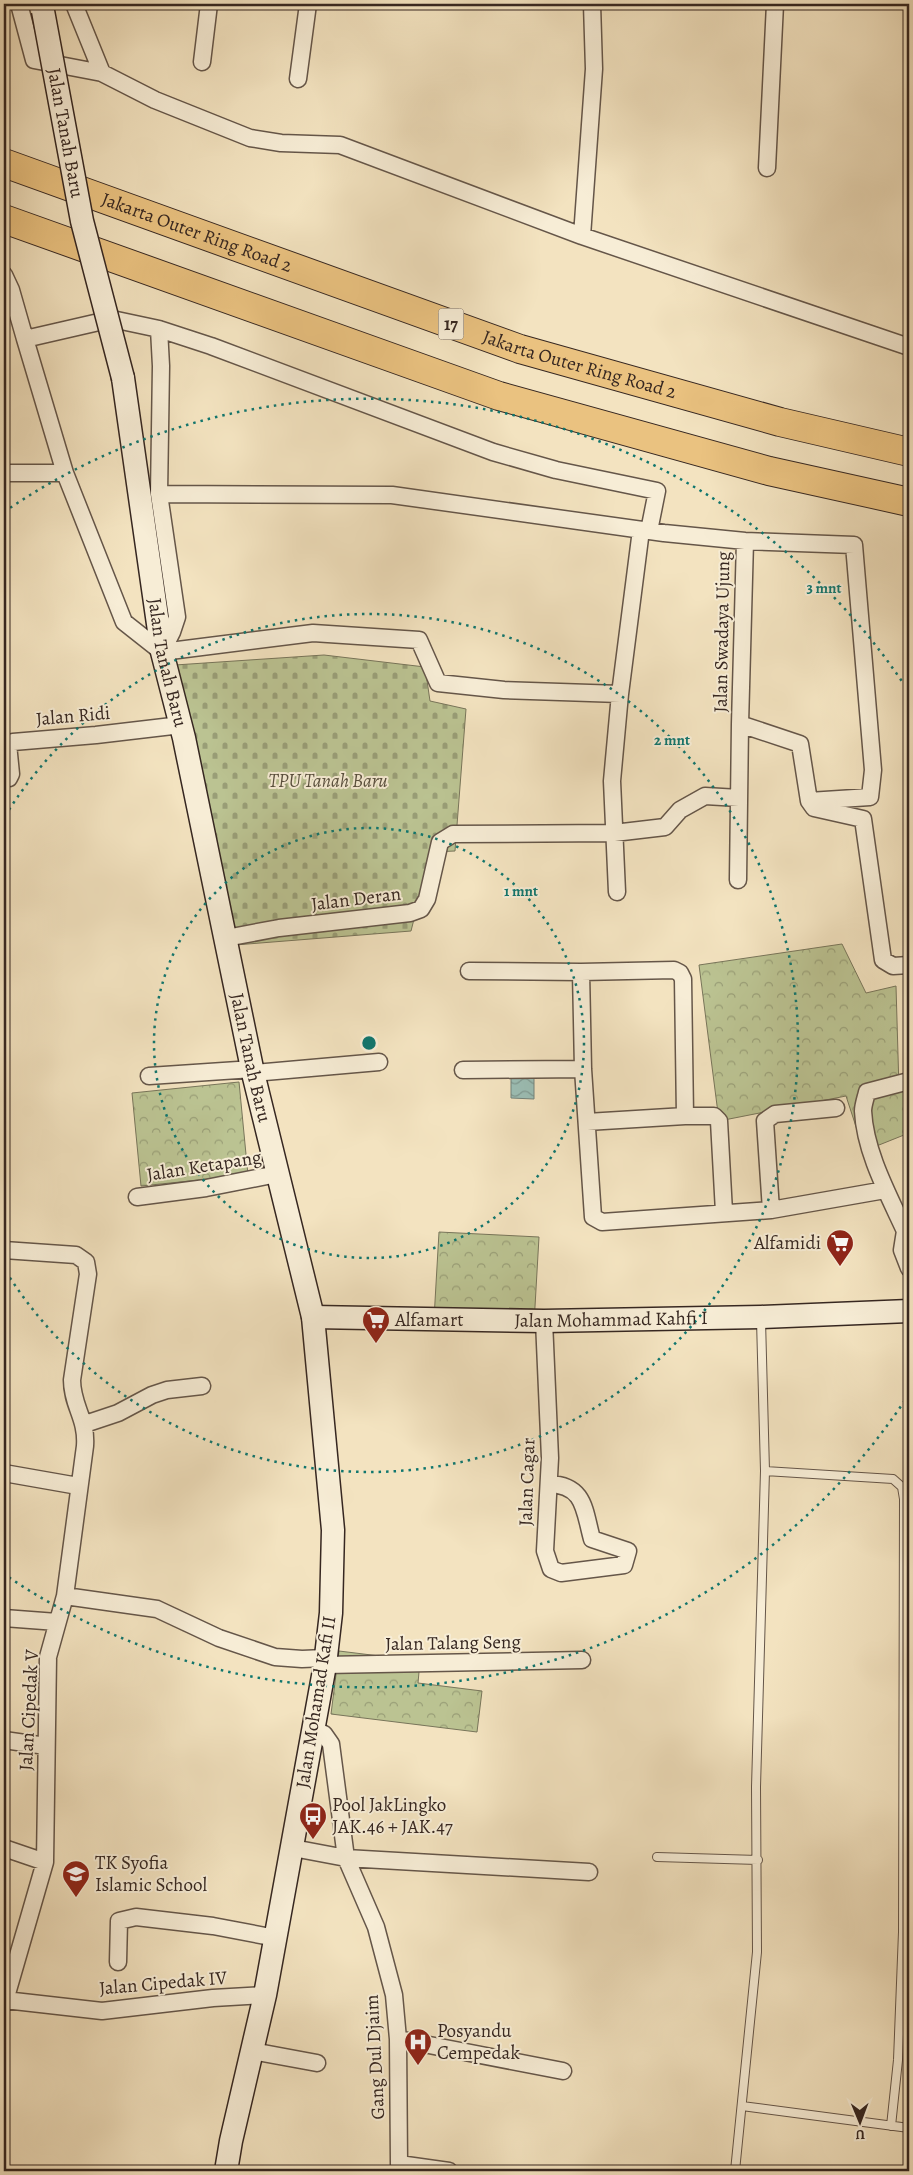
<svg xmlns="http://www.w3.org/2000/svg" width="913" height="2175" viewBox="0 0 913 2175" font-family="Alegreya,serif">
<defs>
<pattern id="forest-crowns" width="20" height="18" patternUnits="userSpaceOnUse" patternTransform="scale(1.25)"><rect width="20" height="18" fill="#bbc392"/><path d="M2 6a3 3 0 1 1 6 0M12 15a3 3 0 1 1 6 0" fill="none" stroke="#999e77"/></pattern>
<pattern id="cemetery-stones" width="16" height="16" patternUnits="userSpaceOnUse" patternTransform="scale(1.25)"><rect width="16" height="16" fill="#bbc392"/><path d="M2 7V4a2 2 0 0 1 4 0v3zM10 15v-3a2 2 0 0 1 4 0v3z" fill="#999e77"/></pattern>
<pattern id="water-waves" width="16" height="10" patternUnits="userSpaceOnUse" patternTransform="scale(1.25)"><rect width="16" height="10" fill="#9bbeb5"/><path d="M0 5q4-4 8 0t8 0" fill="none" stroke="#7f9a93"/></pattern>
</defs>
<rect width="100%" height="100%" fill="#f3e3c0"/>
<filter id="stains"><feTurbulence type="fractalNoise" baseFrequency=".004" numOctaves="4"/><feColorMatrix values="0 0 0 0 .2 0 0 0 0 .09 0 0 0 0 .02 0 0 0 .5 -.17"/></filter>
<radialGradient id="worn" r=".72"><stop offset=".6" stop-color="#630" stop-opacity="0"/><stop offset="1" stop-color="#630" stop-opacity=".3"/></radialGradient>
<path fill="url(#forest-crowns)" stroke="#78755a" d="M842,944L866,993L896,986L899,1089L909,1090V1133L864,1151L846,1096L719,1121L699,965Z
M239,1082L248,1175L141,1186L132,1093Z
M439,1232L539,1237L534,1324L434,1319Z
M339,1651L420,1661L418,1683L482,1691L477,1732L331,1714Z"/>
<path fill="url(#cemetery-stones)" stroke="#78755a" d="M324,655L425,667L430,701L466,709L455,851L431,852L411,931L235,945L175,665Z"/>
<path fill="url(#water-waves)" stroke="#73827a" d="M511,1077H534V1099L511,1098Z"/>
<g fill="none" stroke-linecap="round" stroke-linejoin="round">
<g stroke="#655649" stroke-width="10">
<path id="lane" d="M765,1471L893,1479L902,1487L904,1499L903,1932L898,2060L891,2126
M657,1857L758,1860
M742,2106L909,2128
M735,2171L757,1952L756,1787L765,1471L761,1320"/>
</g>
<g stroke="#655649" stroke-width="19">
<path id="street" d="M19,4L34,60L102,73L155,100L250,138L281,143L340,145L582,236L909,347
M74,4L102,73
M202,62L209,4
M298,79L308,4
M767,168L775,4
M582,236L594,69L592,4
M4,275L11,290L25,339
M159,329L161,366L159,494L177,617L172,632L162,652
M4,473H65
M159,494L392,495L664,533L745,541L854,545L873,770L870,797L809,801
M745,541L740,724L800,744L809,801L814,808L863,819L883,960L893,966L909,965
M620,694L504,690L438,683L419,640L313,633L162,652L124,622L65,473L25,339L112,319L159,329L211,346L493,452L556,470L657,491L649,531
M4,778H9L11,774L8,744L13,742L96,735L181,725
M738,880L740,724
M617,892L612,781L620,694L641,530
M226,938L279,928L410,913L421,909L427,899L440,842L453,834L614,833L665,827L680,810L705,796L739,798
M469,971L581,972L583,1069L593,1217L602,1222L771,1210L885,1190
M581,972L674,970L680,973L683,979L685,1116H714L719,1121L724,1212
M463,1070L583,1069
M253,1073L379,1062
M149,1076L253,1069
M909,1081L867,1092C866,1097 863,1105 863,1111C865,1152 888,1194 905,1231L909,1235
M587,1122L685,1116
M137,1197L206,1188L277,1174
M771,1210L765,1121L775,1114L836,1108
M905,1231L902,1250L909,1268
M4,1250L76,1255L86,1262L88,1274L72,1380C72,1406 87,1418 85,1446L65,1596L48,1657L45,1862L4,2004
M544,1321L550,1458L545,1551L551,1569L561,1573L624,1565L628,1551L592,1539C584,1510 585,1485 549,1484
M85,1424L118,1413L152,1395L167,1390L202,1386
M4,1473L78,1486
M65,1596L157,1609L219,1638L275,1657L302,1659L325,1658
M4,1618L57,1622
M325,1665L582,1660
M313,1730L324,1734L331,1744L346,1858L376,1927L394,1995L398,2039L399,2164L401,2171
M4,1740L46,1746
M4,1848L45,1862
M293,1848L346,1858L589,1872
M118,1962L119,1921L136,1917L213,1926L276,1938
M5,2000L102,2011L213,1998L265,1995
M398,2039L563,2071
M252,2051L317,2063
M399,2164L449,2171"/>
</g>
<g stroke="#362721" stroke-width="25">
<g id="secondary">
<path id="s1" d="M123,378L162,652L184,738L253,1073L313,1317L333,1530L331,1613L325,1665L265,1995L231,2141L226,2171"/>
<path id="s2" d="M313,1317L544,1321L761,1317L909,1311"/>
</g>
</g>
<g stroke="#362721" stroke-width="30">
<g id="highway">
<path id="s3" d="M4,163L520,349L780,422L909,452"/>
<path d="M4,219L499,396L769,471L909,502"/>
</g>
</g>
<use href="#lane" stroke="#f7edd6" stroke-width="8"/>
<use href="#street" stroke="#f7edd6" stroke-width="16"/>
<use href="#secondary" stroke="#f7edd6" stroke-width="22"/>
<use href="#highway" stroke="#eac280" stroke-width="28"/>
<g stroke="#362721" stroke-width="25" stroke-linecap="butt">
<g id="secondary-bridge">
<path id="s4" d="M43,11L82,221L123,378"/>
</g>
</g>
<use href="#secondary-bridge" stroke="#f7edd6" stroke-width="22"/>
</g>
<g fill="none" stroke="#0f766e" stroke-width="2.5" stroke-dasharray="2.5 5">
<circle cx="369" cy="1043" r="215"/>
<path d="M5 816A429 429 0 1 1 5 1270"/>
<path d="M909 1394A644 644 0 0 1 4 1574M4 512A644 644 0 0 1 909 692"/>
</g>
<defs>
<g id="supermarket-pin" transform="scale(1.4375)"><path d="M0 17L-7.5 6A9.5 9.5 0 1 1 7.5 6Z" fill="#8f2418" stroke="#f7edd6"/><path d="M-6-5.5h2.5l.6 2H6L4.5 2H-2.5L-4.4-4H-6ZM-1.5 3.2a1.3 1.3 0 1 0 .1 0ZM3 3.2a1.3 1.3 0 1 0 .1 0Z" fill="#fff"/></g>
<g id="bus-pin" transform="scale(1.4375)"><path d="M0 17L-7.5 6A9.5 9.5 0 1 1 7.5 6Z" fill="#8f2418" stroke="#f7edd6"/><path d="M-5-6H5V4H4V6H2V4H-2V6H-4V4H-5ZM-3.5-4V0h7V-4ZM-3.5 1.2v1.5H-2V1.2ZM2 1.2v1.5H3.5V1.2Z" fill="#fff"/></g>
<g id="school-pin" transform="scale(1.4375)"><path d="M0 17L-7.5 6A9.5 9.5 0 1 1 7.5 6Z" fill="#8f2418" stroke="#f7edd6"/><path d="M0-5L7-2L0 1L-7-2ZM-4 1L0 2.5L4 1V4Q0 6-4 4Z" fill="#fff"/></g>
<g id="hospital-pin" transform="scale(1.4375)"><path d="M0 17L-7.5 6A9.5 9.5 0 1 1 7.5 6Z" fill="#8f2418" stroke="#f7edd6"/><path d="M-5-5h3v3.5h4V-5h3V5h-3V1.5h-4V5h-3Z" fill="#fff"/></g>
</defs>
<g fill-rule="evenodd">
<use href="#supermarket-pin" x="840" y="1243"/>
<use href="#supermarket-pin" x="376" y="1320"/>
<use href="#bus-pin" x="313" y="1816"/>
<use href="#school-pin" x="76" y="1874"/>
<use href="#hospital-pin" x="418" y="2042"/>
</g>
<g text-anchor="middle" dominant-baseline="central" stroke-width="4" stroke-linejoin="round" paint-order="stroke">
<rect fill="#f7edd6" stroke="#706257" stroke-width="1" x="438.5" y="308.5" width="25" height="31" rx="4"/>
<g font-size="18" font-weight="bold" fill="#362721">
<text x="451" y="324">17</text>
</g>
<g font-size="19" fill="#362721" stroke="#f7edd6">
<text stroke="none"><textPath href="#s4" startOffset="124">Jalan Tanah Baru</textPath></text>
<text stroke="none"><textPath href="#s3" startOffset="205">Jakarta Outer Ring Road 2</textPath></text>
<text stroke="none"><textPath href="#s3" startOffset="610">Jakarta Outer Ring Road 2</textPath></text>
<text transform="translate(722 632) rotate(-89)">Jalan Swadaya Ujung</text>
<text stroke="none"><textPath href="#s1" startOffset="288">Jalan Tanah Baru</textPath></text>
<text transform="translate(73 716) rotate(-5)">Jalan Ridi</text>
<text transform="translate(356 899) rotate(-7)">Jalan Deran</text>
<text stroke="none"><textPath href="#s1" startOffset="692">Jalan Tanah Baru</textPath></text>
<text transform="translate(204 1166) rotate(-9)">Jalan Ketapang</text>
<text stroke="none"><textPath href="#s2" startOffset="298">Jalan Mohammad Kahfi I</textPath></text>
<text transform="translate(527 1482) rotate(-88)">Jalan Cagar</text>
<text transform="translate(453 1643) rotate(-1)">Jalan Talang Seng</text>
<text transform="translate(316 1702) rotate(-81)">Jalan Mohamad Kafi II</text>
<text transform="translate(29 1710) rotate(-87)">Jalan Cipedak V</text>
<text transform="translate(163 1983) rotate(-5)">Jalan Cipedak IV</text>
<text transform="translate(375 2057) rotate(-93)">Gang Dul Djaim</text>
</g>
<g font-size="19" font-style="italic" fill="#574e3d" stroke="#f7edd6">
<text x="328" y="781">TPU Tanah Baru</text>
</g>
<g font-size="19" fill="#362721" stroke="#f7edd6" text-anchor="start">
<text x="821" y="1243" text-anchor="end">Alfamidi</text>
<text x="395" y="1320">Alfamart</text>
<text x="332" y="1805">Pool JakLingko<tspan x="332" dy="22">JAK.46 + JAK.47</tspan></text>
<text x="95" y="1863">TK Syofia<tspan x="95" dy="22">Islamic School</tspan></text>
<text x="437" y="2031">Posyandu<tspan x="437" dy="22">Cempedak</tspan></text>
</g>
</g>
<circle cx="369" cy="1043" r="8" fill="#0f766e" stroke="#f7edd6" stroke-width="2.5"/>
<g font-size="15" text-anchor="middle" font-weight="bold" fill="#0f766e" stroke="#f7edd6" stroke-width="4" stroke-linejoin="round" paint-order="stroke">
<text x="824" y="593">3 mnt</text>
<text x="672" y="745">2 mnt</text>
<text x="521" y="896">1 mnt</text>
</g>
<rect width="913" height="2175" fill="none" stroke="#f3e3c0" stroke-width="20"/>
<rect x="5" y="5" width="903" height="2165" fill="none" stroke="#362721" stroke-width="2.5"/>
<rect x="10" y="10" width="893" height="2155" fill="none" stroke="#362721"/>
<g transform="translate(860 2122) rotate(179)" stroke="#f7edd6" stroke-width="4" paint-order="stroke">
<path d="M0-4L9 19L0 12L-9 19Z" fill="#362721"/>
<text y="-8" font-size="14" font-weight="bold" text-anchor="middle" fill="#362721">U</text>
</g>
<rect width="100%" height="100%" filter="url(#stains)"/>
<rect width="100%" height="100%" fill="url(#worn)"/>
</svg>
